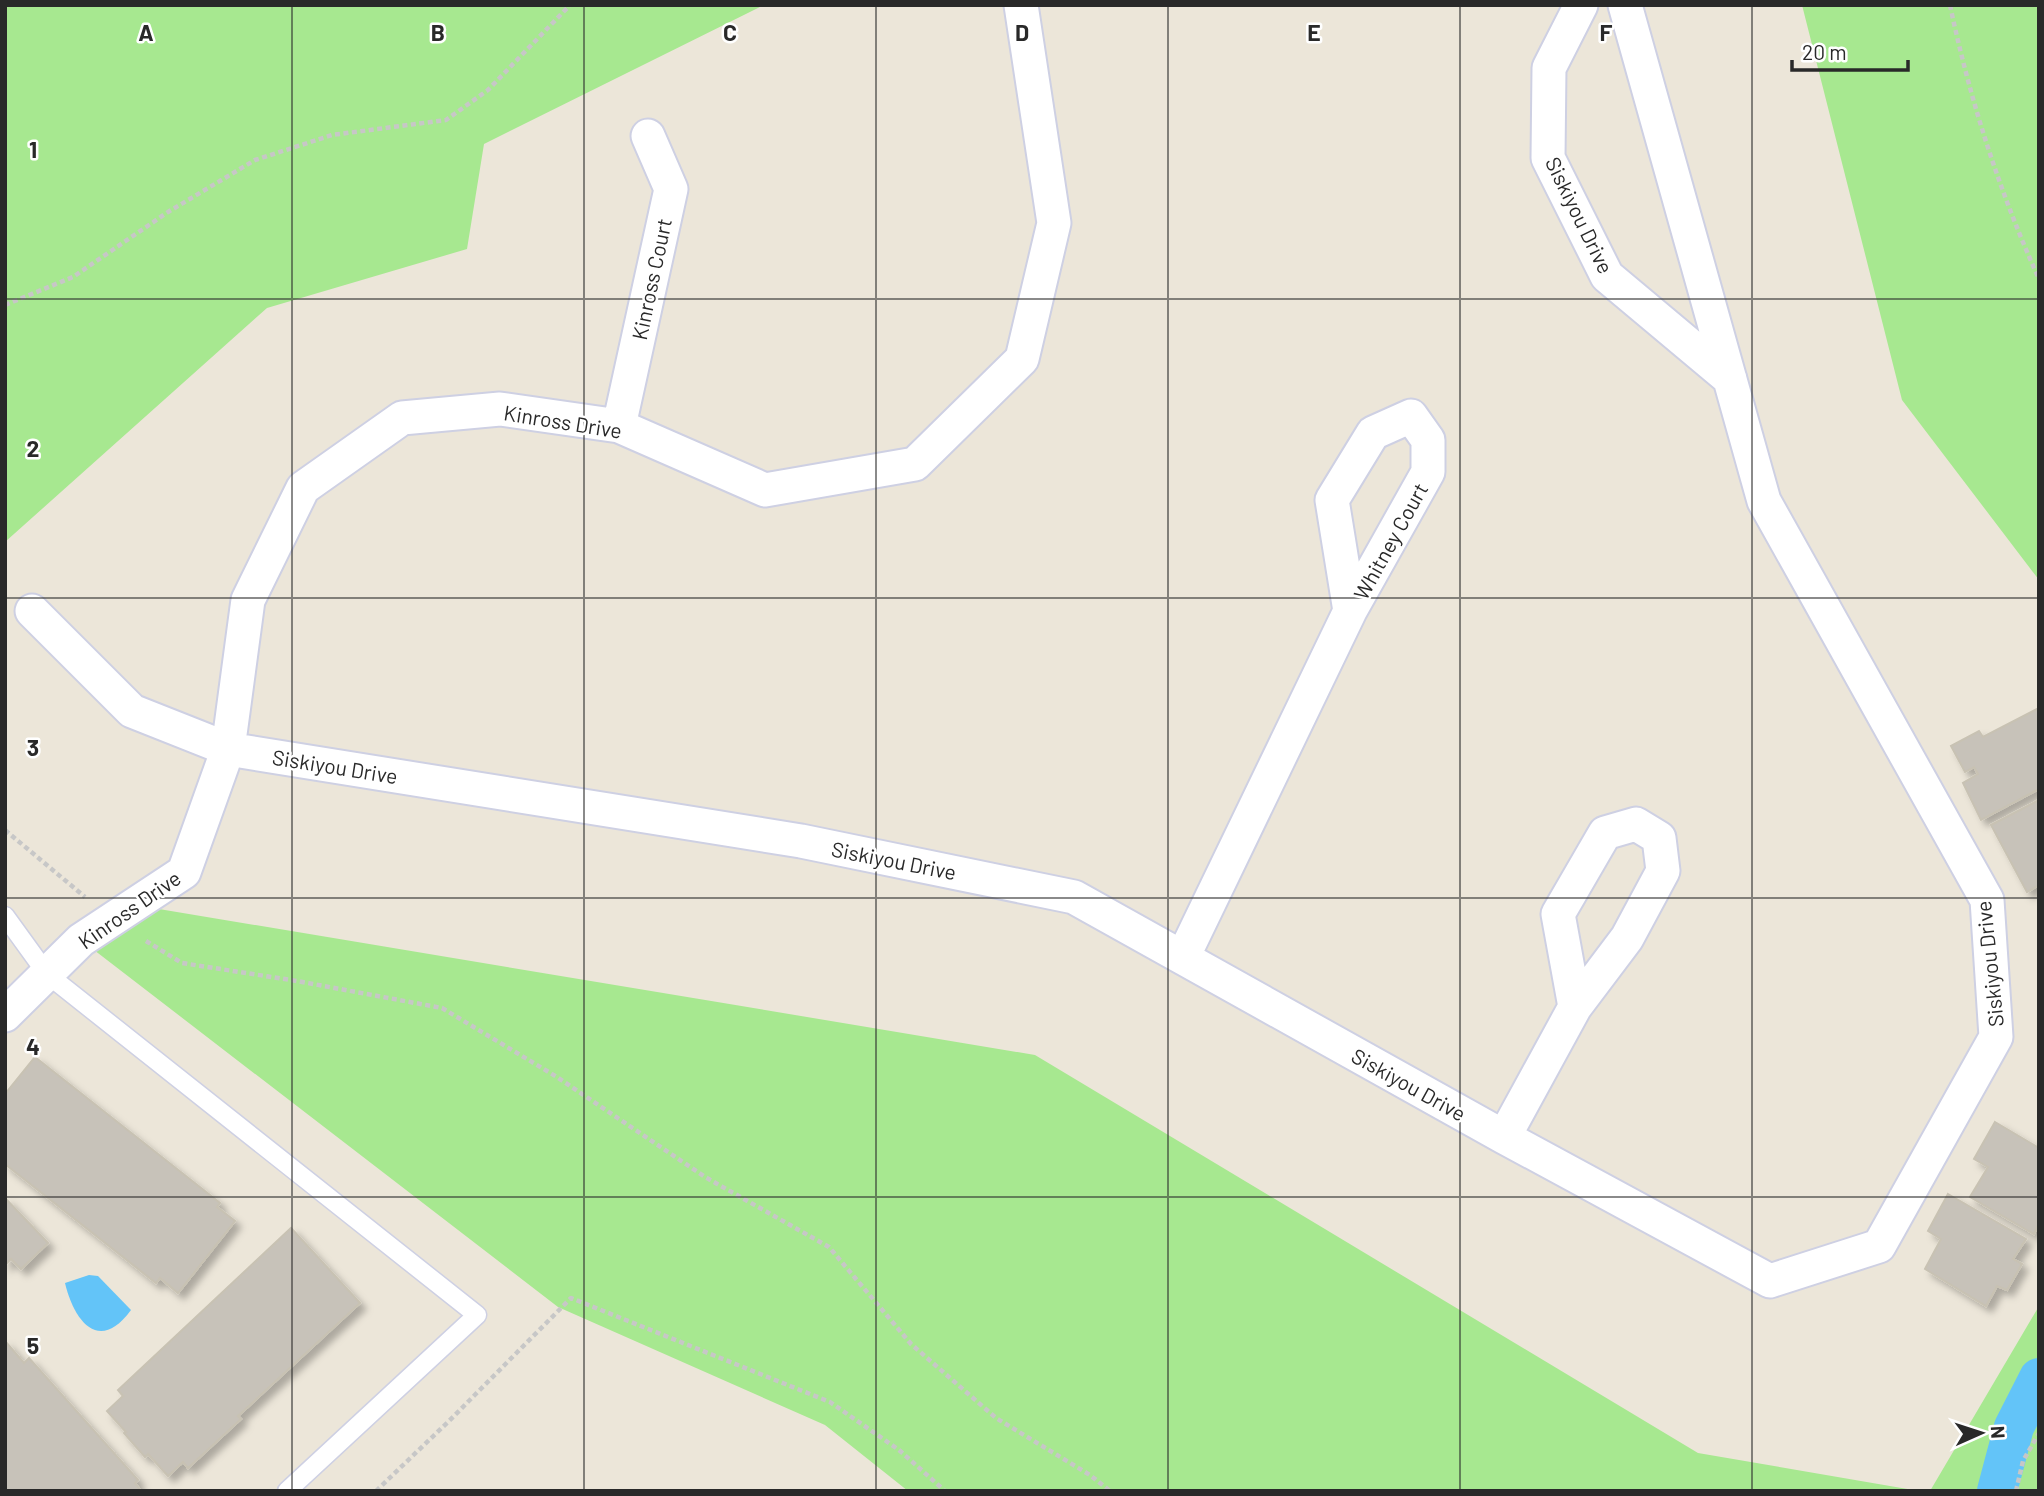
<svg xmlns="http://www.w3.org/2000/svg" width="2044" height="1496" viewBox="0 0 2044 1496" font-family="Barlow,sans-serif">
<defs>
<filter id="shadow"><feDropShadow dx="6" dy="6" stdDeviation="3.5" flood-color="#0004"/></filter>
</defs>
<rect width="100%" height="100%" fill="#ece6d9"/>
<path fill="#a7e890" d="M5,5H764L484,144L467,249L267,308L5,542Z
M1802,5H2039V580L1902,400Z
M135,905L1035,1055L1698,1453L1919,1491H908L825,1425L558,1307L81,940Z
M2039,1306V1491H1930Z"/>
<path fill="#63c4f8" d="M89,1275L98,1276L131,1310C99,1354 74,1321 65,1283Z"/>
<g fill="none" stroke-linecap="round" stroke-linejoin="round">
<path stroke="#63c4f8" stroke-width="40" d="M1997,1491L2014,1427L2039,1378"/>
</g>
<path fill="#c7c2b9" stroke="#c8c2b3" stroke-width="2" filter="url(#shadow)" d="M2039,708V789L1981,820L1963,783L1978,774L1974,767L1965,772L1951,746L1979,731L1983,737Z
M2039,800V885L2027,892L1991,825Z
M35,1057L220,1203L217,1207L235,1221L178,1293L160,1278L156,1283L5,1164V1094Z
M1995,1122L2039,1148V1223L2034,1234L1970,1197L1988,1167L1974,1159Z
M1948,1194L2026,1239L2013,1259L2022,1264L2007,1290L1997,1286L1986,1306L1925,1269L1941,1239L1928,1231Z
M5,1198L48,1243L21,1269L11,1259L5,1265Z
M291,1228L360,1303L238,1416L241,1419L188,1468L183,1462L168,1476L148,1454L145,1457L124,1433L126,1432L107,1411L123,1396L118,1390Z
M5,1341L24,1363L29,1358L138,1480L135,1483L141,1491H7L5,1489Z"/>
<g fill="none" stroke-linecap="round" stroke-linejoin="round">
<g stroke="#ced0e3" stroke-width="21">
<path id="lane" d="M5,916L47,974L477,1315L287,1491"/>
</g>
<g stroke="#ced0e3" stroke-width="37">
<path id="street" d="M1581,5L1549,68L1548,158L1607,276L1730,379
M619,426L671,189L648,136
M32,611L132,711L228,749L801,841L1074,897L1504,1137L1770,1281L1879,1246L1996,1037L1987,900L1764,501L1625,5
M1183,957L1350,611L1428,472V440L1411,416L1373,433L1332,500L1350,611
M5,1015L81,940L184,872L228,749L248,600L303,488L402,418L500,409L619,426L765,490L915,464L1022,359L1054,223L1021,5
M1504,1137L1575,1007L1627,938L1663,871L1659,838L1636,824L1605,833L1558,914L1575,1007"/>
</g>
<path stroke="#c7c7c7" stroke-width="4.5" stroke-dasharray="5 3.5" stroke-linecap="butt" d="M1950,5C1970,100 1999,191 2039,279
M5,305L73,277L168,212L255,160L332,135L446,120L488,90L570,5
M5,830L85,897
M146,941L182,963L297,981L442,1008L557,1077L705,1177L829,1247L911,1344L996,1418L1090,1475L1110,1491
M376,1491L449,1421L571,1298L830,1402L899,1450L945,1491
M2016,1491L2023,1461L2039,1433"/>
<use href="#lane" stroke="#fff" stroke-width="18"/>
<use href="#street" stroke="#fff" stroke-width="33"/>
</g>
<path fill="none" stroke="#292929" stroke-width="2" stroke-opacity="0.55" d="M292,5V1491M584,5V1491M876,5V1491M1168,5V1491M1460,5V1491M1752,5V1491M5,299H2039M5,598H2039M5,898H2039M5,1197H2039"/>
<g text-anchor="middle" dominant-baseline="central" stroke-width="5" stroke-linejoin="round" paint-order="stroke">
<g font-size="21" fill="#292929" stroke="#fff">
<text transform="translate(1580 215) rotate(64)">Siskiyou Drive</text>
<text transform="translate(651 279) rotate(-78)">Kinross Court</text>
<text transform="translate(563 421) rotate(9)">Kinross Drive</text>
<text transform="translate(1390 541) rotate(-61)">Whitney Court</text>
<text transform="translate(335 766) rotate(9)">Siskiyou Drive</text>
<text transform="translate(894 860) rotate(11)">Siskiyou Drive</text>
<text transform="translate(129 909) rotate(-35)">Kinross Drive</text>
<text transform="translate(1989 964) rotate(-96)">Siskiyou Drive</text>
<text transform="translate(1409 1084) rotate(29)">Siskiyou Drive</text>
</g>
</g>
<g font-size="23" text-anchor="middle" font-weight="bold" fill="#292929" stroke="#fff" stroke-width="5" stroke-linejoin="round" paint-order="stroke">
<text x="146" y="41">A</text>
<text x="438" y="41">B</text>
<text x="730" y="41">C</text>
<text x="1022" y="41">D</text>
<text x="1314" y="41">E</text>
<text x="1606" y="41">F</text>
<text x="33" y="158">1</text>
<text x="33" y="457">2</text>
<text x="33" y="756">3</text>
<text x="33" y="1055">4</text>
<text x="33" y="1354">5</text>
</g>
<rect width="2044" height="1496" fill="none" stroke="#292929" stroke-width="14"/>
<g transform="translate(1981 1433) rotate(87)" stroke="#ffffff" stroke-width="5" paint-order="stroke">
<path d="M0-5L12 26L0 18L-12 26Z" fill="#292929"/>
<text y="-10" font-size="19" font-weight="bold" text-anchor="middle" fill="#292929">N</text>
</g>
<path d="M1792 60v10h116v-10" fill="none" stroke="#292929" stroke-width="3.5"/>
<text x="1802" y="60" font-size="21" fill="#292929" stroke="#ffffff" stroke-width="5" paint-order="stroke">20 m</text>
</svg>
